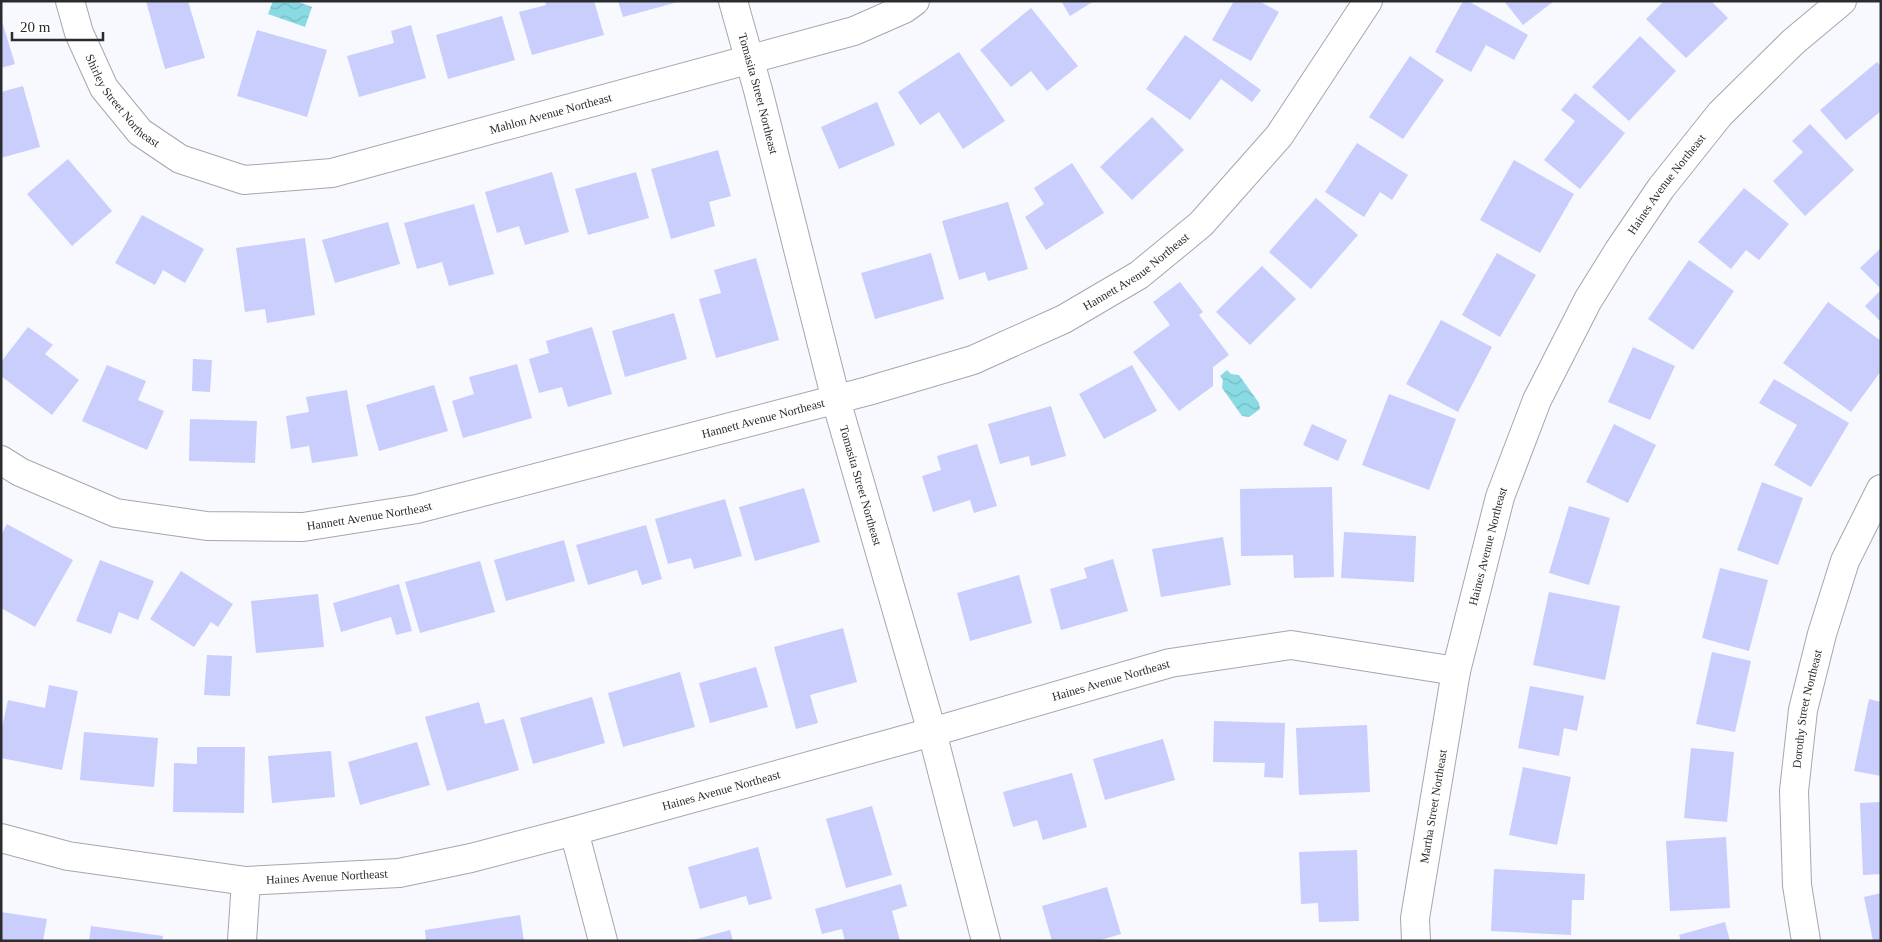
<svg xmlns="http://www.w3.org/2000/svg" width="1882" height="942" viewBox="0 0 1882 942" font-family="Georgia,serif">
<defs>
<pattern id="water-waves" width="16" height="10" patternUnits="userSpaceOnUse" patternTransform="scale(1.25)"><rect width="16" height="10" fill="#8adae3"/><path d="M0 5q4-4 8 0t8 0" fill="none" stroke="#77bbc3"/></pattern>
</defs>
<rect width="100%" height="100%" fill="#f7f9ff"/>
<path fill="url(#water-waves)" d="M273,1H296L312,7L305,27L268,14Z
M1227,370L1231,374L1239,375L1259,403L1260,409L1249,417L1242,416L1222,388L1223,380L1220,376Z"/>
<path fill="#c9cefc" d="M146,1H188L205,58L165,69Z
M545,1H594L604,35L532,55L519,12L546,5Z
M618,1H678V2L623,17Z
M1061,1H1094L1070,16Z
M1234,1H1259L1279,12L1251,61L1212,40Z
M1463,1H1468L1528,35L1514,60L1486,45L1471,72L1435,52Z
M1504,1H1554L1523,25Z
M1664,1H1711L1728,18L1686,58L1646,19Z
M1031,8L1078,66L1047,91L1031,71L1011,87L980,50Z
M502,16L515,60L448,79L436,35Z
M1,18L15,64L1,68Z
M411,25L426,78L359,97L347,56L394,43L391,31Z
M257,30L327,50L307,117L237,96Z
M1185,35L1261,90L1252,102L1221,79L1190,120L1146,89Z
M1640,36L1676,71L1629,121L1592,87Z
M959,52L1005,121L963,149L939,112L920,125L898,92Z
M1410,56L1444,80L1403,139L1369,117Z
M1877,62L1881,66V111L1846,140L1820,110Z
M23,86L40,147L1,158V92Z
M1575,93L1625,133L1580,189L1544,160L1575,121L1561,110Z
M877,102L895,145L839,169L821,127Z
M1152,117L1184,150L1132,200L1100,167Z
M1810,124L1854,170L1805,216L1773,181L1803,152L1792,141Z
M1357,143L1408,175L1392,200L1380,192L1364,217L1325,192Z
M718,150L731,196L709,202L715,226L671,239L651,169Z
M68,159L112,211L72,246L27,194Z
M1514,160L1574,194L1540,253L1480,220Z
M1072,163L1104,213L1046,250L1025,217L1044,204L1034,188Z
M552,172L569,232L525,245L519,226L497,233L485,192Z
M636,172L649,218L588,235L575,189Z
M1744,188L1789,224L1759,260L1746,250L1731,269L1698,242Z
M1316,198L1358,235L1311,289L1269,252Z
M1008,202L1028,269L988,281L985,272L959,280L942,221Z
M474,204L494,274L449,286L442,262L417,269L404,223Z
M142,215L204,249L185,283L163,270L155,285L115,263Z
M388,222L400,264L335,283L322,240Z
M305,238L315,315L267,323L265,309L245,312L236,248Z
M1881,248V289L1860,268Z
M931,253L944,299L875,319L861,273Z
M1497,253L1536,275L1500,337L1462,315Z
M756,258L779,340L716,358L699,299L721,293L714,270Z
M1689,260L1734,291L1693,350L1648,319Z
M1262,266L1296,299L1250,345L1216,312Z
M1180,282L1203,312L1199,315L1229,355L1213,367V386L1179,411L1133,352L1170,325L1153,302Z
M1881,290V322L1865,306Z
M1828,302L1881,341V371L1851,412L1783,363Z
M674,313L687,359L625,377L612,331Z
M1441,320L1492,347L1458,412L1406,384Z
M28,327L53,345L45,354L79,380L52,415L1,376V362Z
M592,327L612,394L568,407L562,387L539,393L529,359L549,353L546,341Z
M1633,347L1675,366L1650,420L1608,402Z
M193,359L212,360L210,392L192,391Z
M517,364L532,418L463,438L452,401L474,394L469,377Z
M107,365L146,381L138,400L164,411L147,450L82,421Z
M1132,365L1157,411L1104,439L1079,394Z
M1774,379L1849,423L1811,487L1774,465L1797,425L1759,403Z
M434,385L448,431L379,451L366,405Z
M347,390L358,456L312,463L309,446L291,449L286,416L309,412L306,397Z
M1389,394L1456,419L1429,490L1362,465Z
M1051,406L1066,456L1031,466L1029,456L1000,464L988,424Z
M190,419L257,421L255,463L189,461Z
M1312,424L1347,440L1338,461L1303,445Z
M1614,424L1656,445L1628,503L1586,482Z
M977,444L997,506L974,513L970,500L933,512L922,476L941,470L937,456Z
M1762,482L1803,498L1778,565L1737,550Z
M1332,487L1334,577L1294,578L1293,555L1241,556L1240,489Z
M804,488L820,542L755,561L739,507Z
M725,499L742,556L694,569L691,558L668,564L655,519Z
M1569,506L1610,518L1589,585L1549,573Z
M7,524L73,560L35,627L1,608V535Z
M646,525L662,579L642,585L637,570L588,585L576,545Z
M1344,532L1416,536L1414,582L1341,578Z
M1223,537L1231,585L1161,597L1152,549Z
M564,540L575,581L506,601L494,560Z
M1113,559L1128,611L1061,630L1050,589L1087,578L1084,568Z
M100,560L154,581L138,620L119,612L111,634L76,621Z
M480,561L495,612L420,633L405,582Z
M1720,568L1768,580L1749,651L1702,638Z
M181,571L233,604L218,627L211,622L194,647L150,619Z
M1019,575L1032,623L970,641L957,593Z
M399,584L412,631L396,635L391,617L341,632L333,603Z
M1549,592L1620,606L1605,680L1533,665Z
M318,594L324,647L256,653L251,601Z
M843,628L857,682L810,695L818,723L796,729L774,647Z
M1712,652L1751,661L1735,732L1696,724Z
M207,655L232,656L230,696L204,695Z
M756,667L768,707L710,723L699,683Z
M680,672L695,727L623,747L608,693Z
M49,685L78,691L62,770L1,758V732L8,700L45,708Z
M1530,686L1584,696L1577,731L1564,728L1559,756L1518,748Z
M592,697L605,743L533,764L520,718Z
M1869,699L1881,702V776L1854,771Z
M479,702L485,724L504,719L519,770L447,791L425,717Z
M1214,721L1285,723L1283,778L1264,777L1265,763L1213,762Z
M1367,725L1370,792L1299,795L1296,728Z
M84,732L158,738L154,787L80,780Z
M1163,739L1175,780L1105,800L1093,759Z
M417,742L430,785L360,805L348,762Z
M197,747H245L244,813L173,812L174,763L197,764Z
M1691,748L1734,752L1727,822L1684,818Z
M331,751L335,797L272,803L268,756Z
M1523,767L1571,777L1557,845L1509,835Z
M1072,773L1087,827L1043,840L1037,820L1013,827L1003,792Z
M1881,802V874L1863,875L1860,803Z
M872,806L892,875L846,888L826,819Z
M1726,837L1730,908L1670,911L1666,841Z
M758,847L772,899L749,905L746,896L700,909L688,867Z
M1357,850L1359,921L1319,922L1318,903L1301,904L1299,852Z
M1494,869L1585,874L1584,900H1572L1571,935L1491,931Z
M901,884L907,906L892,911L900,941H845L842,929L822,934L815,909Z
M1107,887L1121,934L1097,941H1052L1042,906Z
M1881,893V941H1873L1864,897Z
M1,912L47,919L43,941H1Z
M520,915L524,941H426L425,930Z
M1725,922L1730,941H1681L1679,935Z
M91,926L163,936L162,941H89Z
M730,930L733,941H693V940Z"/>
<g fill="none" stroke-linecap="round" stroke-linejoin="round">
<g stroke="#a4a7ac" stroke-width="30">
<g id="minor">
<path id="s1" d="M70,1L79,33L104,88L140,132L180,159L244,180L332,173L854,31L904,9L915,1"/>
<path id="s2" d="M733,1L758,90L836,400L932,732L986,941"/>
<path id="s3" d="M1,460L20,472L116,513L207,526L303,527L417,509L868,391L973,360L1064,319L1139,275L1201,224L1279,136L1368,1"/>
<path d="M574,831L603,941"/>
<path id="s4" d="M1,838L68,856L246,881L399,873L471,858L574,831L932,732L1170,663L1291,645L1456,671"/>
<path d="M242,941L246,881"/>
<path id="s5" d="M1416,941L1415,918L1456,671L1500,497L1537,400L1588,300L1619,250L1661,188L1720,114L1793,42L1842,1"/>
<path id="s6" d="M1806,941L1797,885L1794,791L1803,710L1822,634L1845,561L1881,489"/>
</g>
</g>
<use href="#minor" stroke="#fff" stroke-width="28"/>
</g>
<g text-anchor="middle" dominant-baseline="central" stroke-width="5" stroke-linejoin="round" paint-order="stroke">
<g font-size="12" fill="#2b2c2e" stroke="#fff">
<text stroke="none"><textPath href="#s2" startOffset="96">Tomasita Street Northeast</textPath></text>
<text stroke="none"><textPath href="#s1" startOffset="115">Shirley Street Northeast</textPath></text>
<text stroke="none"><textPath href="#s1" startOffset="581">Mahlon Avenue Northeast</textPath></text>
<text stroke="none"><textPath href="#s5" startOffset="809">Haines Avenue Northeast</textPath></text>
<text stroke="none"><textPath href="#s3" startOffset="1192">Hannett Avenue Northeast</textPath></text>
<text stroke="none"><textPath href="#s3" startOffset="788">Hannett Avenue Northeast</textPath></text>
<text stroke="none"><textPath href="#s2" startOffset="501">Tomasita Street Northeast</textPath></text>
<text stroke="none"><textPath href="#s3" startOffset="382">Hannett Avenue Northeast</textPath></text>
<text stroke="none"><textPath href="#s5" startOffset="402">Haines Avenue Northeast</textPath></text>
<text stroke="none"><textPath href="#s4" startOffset="1140">Haines Avenue Northeast</textPath></text>
<text stroke="none"><textPath href="#s6" startOffset="234">Dorothy Street Northeast</textPath></text>
<text stroke="none"><textPath href="#s4" startOffset="735">Haines Avenue Northeast</textPath></text>
<text stroke="none"><textPath href="#s5" startOffset="136">Martha Street Northeast</textPath></text>
<text stroke="none"><textPath href="#s4" startOffset="330">Haines Avenue Northeast</textPath></text>
</g>
</g>
<rect width="1882" height="942" fill="none" stroke="#2b2c2e" stroke-width="5"/>
<path d="M12 32v8h91v-8" fill="none" stroke="#2b2c2e" stroke-width="2.5"/>
<text x="20" y="32" font-size="15" fill="#2b2c2e" stroke="#ffffff" stroke-width="4" paint-order="stroke">20 m</text>
</svg>
